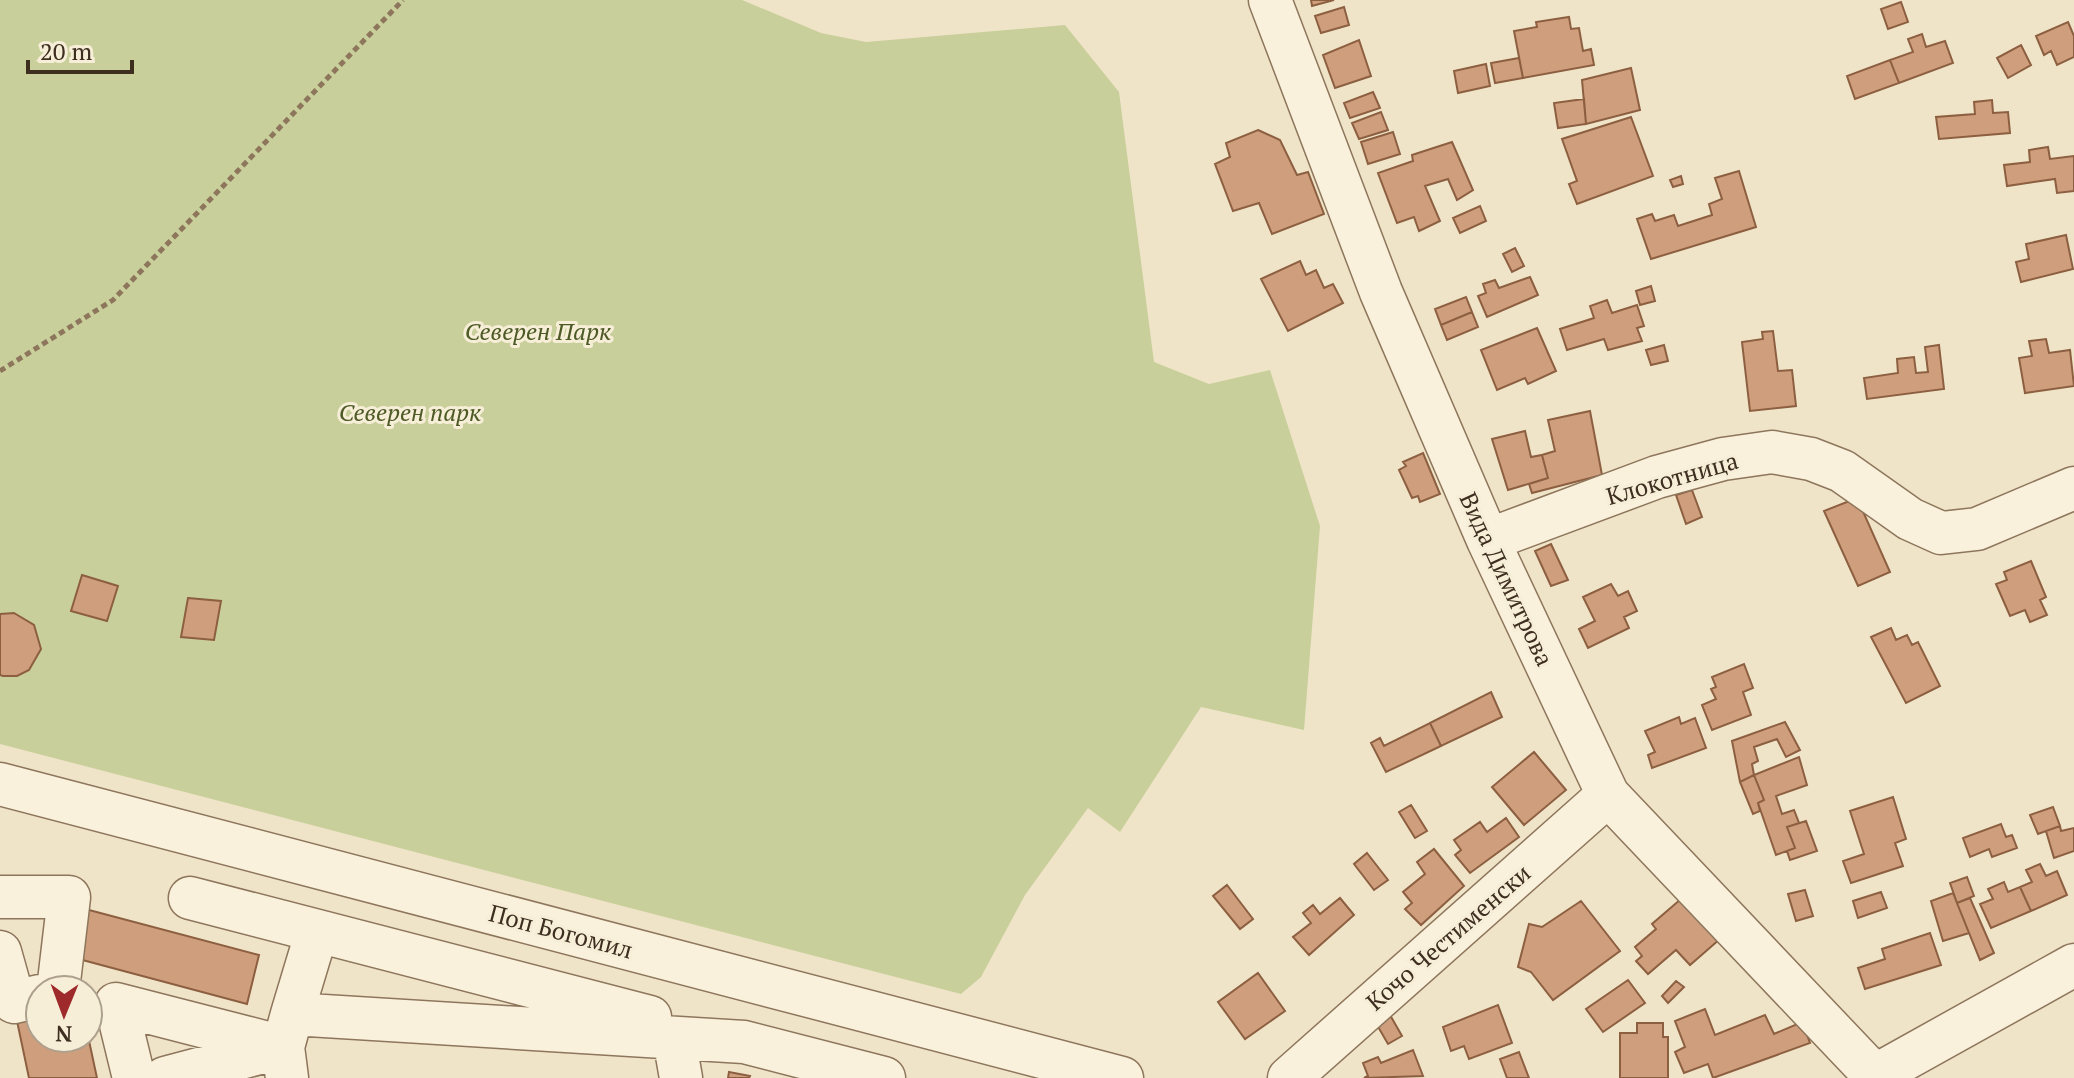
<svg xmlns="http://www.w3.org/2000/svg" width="2074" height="1078" viewBox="0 0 2074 1078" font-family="'PT Serif',serif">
<rect width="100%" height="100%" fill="#f0e4c8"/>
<path fill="#c9cf9b" d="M0,0H742L821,33L866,42L1065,25L1119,92L1154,362L1209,384L1270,370L1320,526L1304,730L1201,707L1120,832L1088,808L1025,895L981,977L961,994L0,744Z"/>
<path fill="#cf9f7d" stroke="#8d5f41" stroke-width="2" d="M1311,0H1334L1312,6Z
M1901,2L1908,22L1888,29L1881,9Z
M1344,7L1349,25L1321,33L1315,16Z
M1569,17L1571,29L1579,28L1583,51L1591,49L1594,65L1523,78L1514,31L1537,27L1536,22Z
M2068,22L2074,36V57L2057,65L2051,51L2044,55L2036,36Z
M1922,34L1926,47L1945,41L1953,63L1899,83L1890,60L1913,52L1908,39Z
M1359,40L1371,76L1335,88L1323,55Z
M2021,45L2031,65L2008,78L1997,58Z
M1519,58L1523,78L1495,83L1491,63Z
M1890,60L1899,83L1855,99L1847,76Z
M1486,64L1490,86L1458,93L1454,71Z
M1631,68L1640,110L1586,124L1582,80Z
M1373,92L1380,108L1350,118L1344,103Z
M1584,99L1586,124L1558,128L1554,103Z
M1992,100L1993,113L2008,112L2010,133L1939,139L1936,117L1975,114L1974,102Z
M1381,112L1388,130L1359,139L1352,123Z
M1631,117L1653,176L1577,204L1569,184L1577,181L1562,139Z
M1258,130L1280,140L1297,175L1308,172L1324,214L1272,234L1259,203L1233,211L1215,164L1230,157L1226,143Z
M1393,132L1400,154L1368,164L1361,142Z
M1452,142L1473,190L1457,200L1448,179L1425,186L1440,221L1419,231L1414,217L1397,223L1378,173L1413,161L1412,155Z
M2048,147L2050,159L2074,156V191L2057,193L2055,179L2007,186L2004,165L2030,162L2029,150Z
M1739,171L1756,227L1651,259L1637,219L1652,214L1655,221L1674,215L1678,226L1712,215L1709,204L1722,199L1715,178Z
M1681,176L1683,184L1673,187L1670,180Z
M1480,206L1486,221L1460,233L1453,218Z
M2066,235L2073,269L2021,282L2016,262L2029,259L2026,244Z
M1515,248L1524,266L1512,272L1503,254Z
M1300,261L1306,275L1316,270L1324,288L1333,284L1343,303L1288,331L1261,279Z
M1530,277L1538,295L1487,317L1478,296L1486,293L1483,284L1495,280L1499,288Z
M1651,286L1655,301L1640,305L1636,291Z
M1466,297L1472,312L1441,325L1435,309Z
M1607,300L1612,313L1637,305L1644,326L1637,328L1642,341L1608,350L1604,339L1567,350L1560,329L1594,318L1590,306Z
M1472,312L1478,327L1447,340L1441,325Z
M1537,328L1556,371L1528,384L1525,378L1497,390L1481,350Z
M1773,331L1778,371L1792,370L1796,406L1750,411L1742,342L1763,339L1762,332Z
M2046,339L2049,353L2070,350L2074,386L2025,393L2019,358L2032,356L2029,341Z
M1664,345L1668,361L1651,365L1646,350Z
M1939,345L1944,389L1867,399L1864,378L1898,373L1897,359L1914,357L1916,373L1928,372L1925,347Z
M1590,411L1602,475L1532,493L1529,484L1548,478L1542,455L1555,451L1548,420Z
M1525,431L1531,457L1542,455L1548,478L1508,490L1492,439Z
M1423,453L1440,494L1420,502L1418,496L1412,498L1399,470L1406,466L1403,462Z
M1692,490L1702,517L1686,524L1676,495Z
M1857,498L1890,572L1858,586L1824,511Z
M1551,544L1568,580L1551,586L1535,551Z
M2031,561L2046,597L2040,600L2047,615L2030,622L2025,610L2010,616L1996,584L2007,580L2004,572Z
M82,575L118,586L107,621L71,611Z
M1611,584L1618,596L1628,591L1637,611L1624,617L1629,628L1588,648L1579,629L1595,621L1583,597Z
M188,598L221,601L214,640L181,637Z
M14,613L34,625L41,649L29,670L17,676H3L0,675V614Z
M1891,628L1896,640L1907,635L1912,645L1918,642L1940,686L1906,703L1871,637Z
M1744,664L1753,688L1743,692L1751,715L1712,730L1702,705L1716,699L1711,689L1716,687L1712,677Z
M1491,692L1502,717L1441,746L1430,723Z
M1679,717L1681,724L1695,718L1706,748L1652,768L1648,755L1655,752L1645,731Z
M1785,722L1800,750L1786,757L1777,739L1754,747L1758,761L1752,764L1754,775L1740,782L1732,741Z
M1430,723L1441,746L1386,772L1371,743L1380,738L1384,746Z
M1534,752L1566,790L1524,825L1492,787Z
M1799,757L1807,785L1776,796L1782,814L1794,810L1799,823L1787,827L1795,848L1776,855L1758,803L1764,800L1754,775Z
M1754,775L1764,800L1758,803L1760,811L1753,814L1740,782Z
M1893,797L1906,839L1895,843L1903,866L1851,883L1843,861L1864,854L1850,811Z
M1411,805L1427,831L1415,838L1399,812Z
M2053,807L2060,826L2038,834L2030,815Z
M1506,818L1519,837L1470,873L1455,855L1461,850L1454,840L1480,822L1487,832Z
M1806,821L1817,851L1790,860L1787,851L1795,848L1787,827Z
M2001,824L2006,837L2012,835L2017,848L1992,857L1989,849L1970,857L1963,838Z
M2060,826L2061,831L2074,828V851L2054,858L2046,831Z
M1434,849L1464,886L1421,925L1405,909L1412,903L1403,892L1425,874L1417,862Z
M1367,853L1388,880L1374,890L1354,864Z
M2040,864L2046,876L2057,871L2067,895L2031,911L2020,887L2032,882L2026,870Z
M1967,877L1974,896L1957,903L1950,883Z
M2004,882L2008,892L2020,887L2031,911L1991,928L1980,904L1993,899L1988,889Z
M1227,885L1253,919L1240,929L1213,896Z
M1805,890L1813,916L1796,921L1788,894Z
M1689,892L1728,932L1690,965L1676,950L1648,974L1636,961L1642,956L1635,947L1656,929L1652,924Z
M1881,892L1887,908L1858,918L1853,901Z
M1953,893L1969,933L1943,941L1931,901Z
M1340,898L1354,915L1309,955L1293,937L1311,923L1303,913L1313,905L1320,914Z
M1970,898L1994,953L1980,960L1957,903Z
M1581,901L1620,951L1553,1000L1531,972L1518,967L1529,924L1542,927Z
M89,910L259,955L247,1004L75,958Z
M1930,933L1941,965L1865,989L1858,968L1885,959L1882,949Z
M1258,973L1285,1011L1245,1039L1218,1002Z
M1628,980L1645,1003L1603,1032L1586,1009Z
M1676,981L1684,987L1668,1003L1662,996Z
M1498,1005L1512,1043L1469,1059L1464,1046L1451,1051L1443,1027Z
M1386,1008L1402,1036L1388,1044L1373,1018Z
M1705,1009L1715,1035L1765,1015L1774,1034L1802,1022L1810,1043L1713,1078L1708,1064L1684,1073L1675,1052L1685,1047L1675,1021Z
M40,1016V1038L88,1036L97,1078H29L17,1021Z
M1637,1023H1663V1037H1668V1078H1620V1033H1637Z
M1413,1050L1423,1076L1364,1078L1368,1076L1363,1063L1378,1057L1381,1063Z
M1519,1052L1529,1078H1507L1500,1059Z
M729,1072L750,1076L749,1078H728Z"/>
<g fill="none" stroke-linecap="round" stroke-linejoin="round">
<g stroke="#8d765c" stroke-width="45">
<path id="minor" d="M1270,0L1381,292L1488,540L1608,795L1875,1076
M1488,540L1657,477L1723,459L1772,452L1811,459L1842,471L1910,519L1941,533L1977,529L2074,488
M0,784L1122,1078
M0,897H69L58,990
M190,898L650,1017
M0,952L14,1002L40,996
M292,1014L317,931
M674,1038L681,1078
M134,1078L116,1004L283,1047
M165,1078L278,1048
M287,1078L283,1047L292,1014L744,1042L884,1078
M1289,1078L1608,795
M1871,1078L2074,965"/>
</g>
<path stroke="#8d765c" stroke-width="5" stroke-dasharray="6 4" stroke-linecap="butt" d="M0,371L113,300L403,0"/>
<use href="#minor" stroke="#faf1dc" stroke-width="42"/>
</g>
<g text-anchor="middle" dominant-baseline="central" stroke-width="6" stroke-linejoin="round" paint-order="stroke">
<g font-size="24" font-style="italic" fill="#4d5a26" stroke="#f7eed8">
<text x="538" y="331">Северен Парк</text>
<text x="410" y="412">Северен парк</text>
</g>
<g font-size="24" fill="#3d2e20" stroke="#f7eed8">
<text transform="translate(1672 478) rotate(-16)">Клокотница</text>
<text transform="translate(1507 579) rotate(65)">Вида Димитрова</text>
<text transform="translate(561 931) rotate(15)">Поп Богомил</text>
<text transform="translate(1448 937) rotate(-41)">Кочо Честименски</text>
</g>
</g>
<g transform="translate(64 1014) rotate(181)"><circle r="38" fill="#f7eed8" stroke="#ada18e" stroke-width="2"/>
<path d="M0-6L14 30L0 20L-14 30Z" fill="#9e2a2b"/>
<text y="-12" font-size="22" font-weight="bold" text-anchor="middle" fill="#3d2e20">N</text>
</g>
<path d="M28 60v12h104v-12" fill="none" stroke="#3d2e20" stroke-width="4"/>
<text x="40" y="60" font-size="24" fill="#3d2e20" stroke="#f7eed8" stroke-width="6" paint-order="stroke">20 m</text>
</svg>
